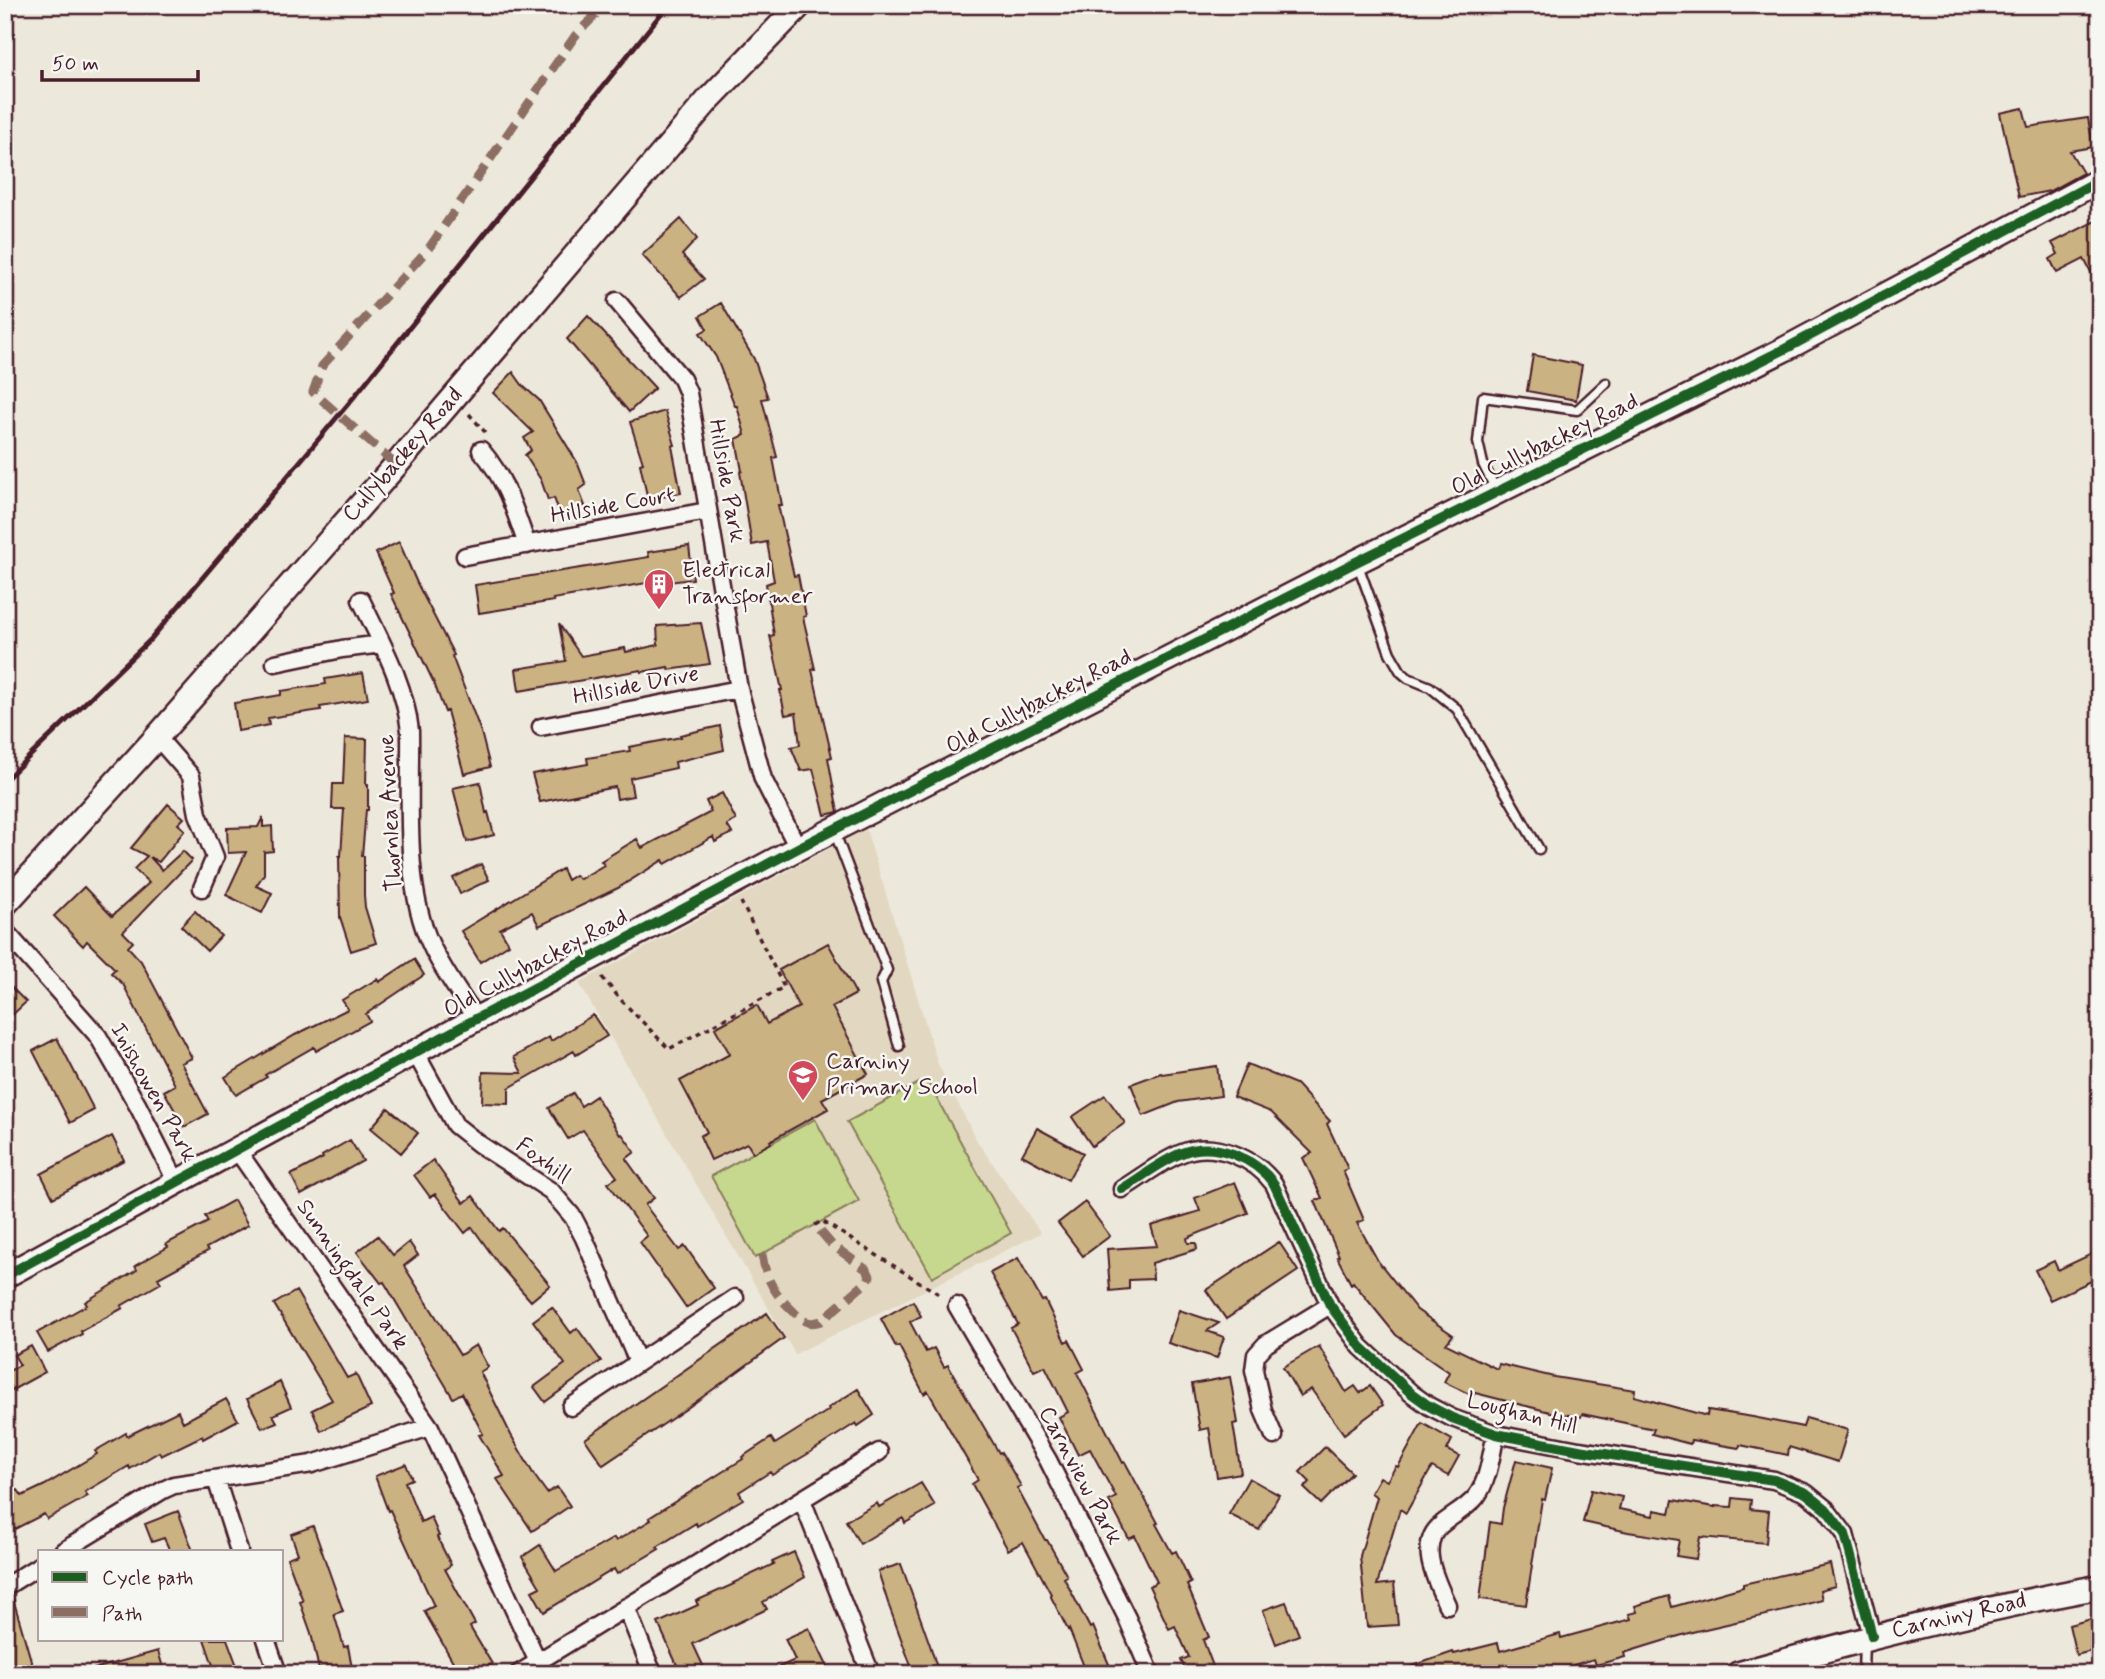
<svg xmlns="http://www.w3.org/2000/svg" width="2105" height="1679" viewBox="0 0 2105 1679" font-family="Mynerve,sans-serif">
<rect width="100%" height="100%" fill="#ede8dc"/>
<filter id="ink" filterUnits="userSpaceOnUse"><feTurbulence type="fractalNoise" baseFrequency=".0143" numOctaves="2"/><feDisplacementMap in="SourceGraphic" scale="14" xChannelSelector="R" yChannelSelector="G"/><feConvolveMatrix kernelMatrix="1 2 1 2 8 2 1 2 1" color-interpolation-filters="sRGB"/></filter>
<g filter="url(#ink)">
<path fill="#e2d8c1" d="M866,829L938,1064L977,1141L1041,1233L795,1354L579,983Z"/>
<path fill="#c6d88d" stroke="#887c5c" stroke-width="2" d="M926,1079L1011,1233L932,1277L847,1122Z
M815,1119L859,1201L755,1258L711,1176Z"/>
<path fill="#cab282" stroke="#4a1f2b" stroke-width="2" d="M2023,108L2028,127L2088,118L2093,147L2070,151L2083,173L2050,191L2019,197L2000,113Z
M681,219L697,239L682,255L704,279L681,297L642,255Z
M2095,221L2100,232V289L2084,259L2057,273L2050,259L2058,254L2052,243Z
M721,303L754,359L768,398L762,399L777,457L773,458L782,505H778L794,576L798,575L806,616L803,617L815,669L812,670L832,757L828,758L838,812L825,815L813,769L801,771L791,747L800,745L796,713L785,715L780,690H782L770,636L774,635L766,584L774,581L767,542L752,545L740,472L742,471L736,439L745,435L737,406H735L716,357L700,333L707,329L700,316Z
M588,316L655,388L629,412L567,339Z
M1533,355L1582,365L1576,400L1527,391Z
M513,372L523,386L539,400L577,462L586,485L579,490L585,506L560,515L554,498L548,500L541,480L525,455L531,450L524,438L533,432L493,393Z
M665,411L675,445L672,446L681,493L648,500L640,464L643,463L630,422Z
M399,542L417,583L454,655L452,656L481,732L490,767L464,774L447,711L445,712L434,683L391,594L394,593L376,553Z
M689,546L693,579L653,584L652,582L553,599L554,601L479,613L475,585L649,557L648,552Z
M701,623L710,664L669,670L668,667L642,672L641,670L519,691L516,669L566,661L559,624L581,656L625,648L626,652L658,645L657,626Z
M363,673L368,699L320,707L321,710L268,718L269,725L238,731L234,703L281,695V691L326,684L325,679Z
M720,726L724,750L675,762L676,768L630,778L633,796L617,799L615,787L540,802L532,774L588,764L587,758L630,751L629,747L681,737L680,735Z
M345,738L367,739L366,785H368V810H366L362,856H364V895L365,907L376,943L351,951L340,917L339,856H341L344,809H332L333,784H343Z
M480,782L486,813L488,812L494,835L467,842L453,788Z
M722,793L736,820L727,825L732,833L715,842L713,837L665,864L663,860L618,888L539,926L532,912L500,929L509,944L480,962L461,931L562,869L567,880L575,875L580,879L604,865L601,861L637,839L642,848L711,812L706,801Z
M168,804L184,818L178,824L185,830L159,862L150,857L162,870L183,851L192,860L123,932L133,942L128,947L141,961L192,1058L181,1063L208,1114L184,1127L164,1091L175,1085L123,984L111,973L115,969L87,941L83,946L54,916L84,887L112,916L149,883L134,869L147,856L131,848Z
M263,817V827L272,826L273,851L264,852V874L256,886L272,893L262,913L226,895L246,852L228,853L227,828L258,827Z
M481,864L489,880L460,894L453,878Z
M195,911L221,936L207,951L181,926Z
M828,943L856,994L832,1007L868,1074L822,1099L828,1109L770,1141L771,1143L753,1153L747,1143L711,1160L700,1136L707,1132L680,1081L730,1054L715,1028L757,1005L767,1024L799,1007L779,970Z
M414,959L424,975L366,1014L370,1021L316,1051L314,1047L265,1075L267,1077L236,1095L225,1077L295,1035L348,1009L342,1000L377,979L379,982Z
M5,981L26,1002L5,1022Z
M593,1015L607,1036L576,1055L574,1051L509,1088V1104L482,1103L483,1072L522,1073L514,1057L549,1037L551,1041Z
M57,1038L94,1110L70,1123L33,1051Z
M1247,1064L1296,1084L1330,1121L1327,1124L1348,1169L1343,1171L1364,1220L1357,1223L1378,1261L1417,1310L1453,1335L1446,1344L1497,1369L1499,1364L1554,1377L1635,1390L1634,1396L1707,1416L1708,1410L1753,1417L1803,1427L1806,1418L1848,1430L1838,1462L1789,1447L1788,1455L1740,1445L1739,1448L1691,1440L1690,1444L1652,1434L1654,1429L1582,1414L1581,1417L1550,1412L1475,1393L1473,1396L1444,1382L1449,1372L1396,1335L1353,1282L1351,1284L1337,1257L1339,1256L1315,1201L1322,1198L1303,1158L1312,1153L1271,1112L1233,1097Z
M1217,1066L1221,1096L1178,1102L1143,1116L1131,1084L1161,1073L1162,1074Z
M573,1093L581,1106L596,1096L620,1135L622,1134L635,1152L626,1159L654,1198L645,1205L679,1250L685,1246L714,1288L686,1308L640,1242L647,1236L608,1183L617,1177L583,1130L568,1139L549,1108Z
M1105,1095L1125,1123L1092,1146L1072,1117Z
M388,1108L418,1133L401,1153L371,1128Z
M1037,1128L1083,1153L1068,1180L1022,1155Z
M112,1136L124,1160L53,1198L41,1174Z
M350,1140L363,1161L301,1195L291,1175L323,1158L322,1156Z
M433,1160L464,1203L473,1196L499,1231L503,1228L550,1285L531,1301L500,1266L472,1227L465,1233L435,1194L430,1197L414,1175Z
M1235,1182L1248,1213L1187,1238L1188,1243H1196L1197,1249L1152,1263L1153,1279L1129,1280V1289L1110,1291L1107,1249L1157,1246L1151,1226L1200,1211L1195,1198Z
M234,1200L248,1225L206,1248L208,1251L158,1278L161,1283L121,1306L123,1308L81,1331L82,1334L48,1352L37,1333L87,1305L85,1302L137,1270L135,1266L168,1247L166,1244L208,1222L205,1216Z
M1085,1202L1110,1236L1083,1256L1058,1223Z
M378,1236L393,1255L409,1242L418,1255L404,1266L460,1355L476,1345L488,1367L480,1372L511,1435L534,1475L547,1493L557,1487L570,1506L532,1531L497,1479L504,1476L479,1435L483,1434L462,1393L453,1398L384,1282L381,1283L357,1252Z
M1279,1242L1298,1271L1226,1319L1206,1290Z
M2100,1250V1277L2050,1300L2035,1270L2054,1261L2058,1270Z
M1018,1258L1042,1301L1045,1300L1065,1342L1069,1340L1084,1369L1077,1373L1123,1463L1125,1462L1158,1523L1156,1524L1172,1553L1176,1551L1191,1583L1187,1585L1209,1637L1203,1640L1216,1674H1187L1181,1660L1189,1657L1175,1626L1169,1629L1149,1586L1157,1582L1135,1536L1129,1539L1109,1501L1116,1497L1090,1449L1078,1455L1059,1417L1068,1412L1045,1366L1034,1371L1011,1328L1018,1324L990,1273Z
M296,1291L347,1378L356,1374L371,1407L321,1431L312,1410L332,1400L274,1304Z
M913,1301L921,1316L910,1322L926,1352L934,1348L944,1367L948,1365L999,1453L1001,1452L1021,1486L1017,1488L1045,1540H1047L1067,1576L1064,1578L1090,1628L1093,1626L1113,1674H1087L1069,1629L1068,1630L1050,1595L1051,1594L1023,1542L1008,1550L972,1484L978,1480L972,1469L928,1391L924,1394L899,1346L896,1347L881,1319Z
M552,1307L571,1333L577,1328L601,1361L545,1402L534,1387L565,1364L533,1321Z
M1179,1310L1219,1323L1207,1331L1224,1337L1217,1358L1168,1343Z
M767,1313L784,1338L686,1409L603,1465L585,1439Z
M31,1346L45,1372L5,1394V1373L20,1365L14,1355Z
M1319,1346L1346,1392L1355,1386L1360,1393L1370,1386L1383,1405L1344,1434L1311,1389L1300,1396L1283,1367Z
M1230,1377L1238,1423L1233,1424L1241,1473L1217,1477L1209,1428L1200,1430L1192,1384Z
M280,1382L291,1407L273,1415L277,1422L262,1428L247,1399Z
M858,1389L874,1415L858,1426L856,1423L806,1455L772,1475L770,1472L739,1492L743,1499L697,1526L696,1523L657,1547L659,1549L617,1574L614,1569L544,1612L532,1591L540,1587L522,1557L540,1545L556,1571L614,1538L616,1541L651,1520L649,1518L743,1459L742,1457L771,1438L775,1444L829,1410L828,1408Z
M226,1399L238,1420L203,1439L202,1436L161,1456L159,1452L130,1469L129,1466L85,1492L88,1496L47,1519L44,1514L5,1534V1497L18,1490L22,1496L45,1485L97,1454L95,1451L126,1433L127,1436L178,1411L183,1422Z
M1422,1423L1452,1440L1447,1450L1459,1456L1448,1476L1432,1467L1406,1513L1400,1509L1377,1585L1394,1583L1398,1625L1367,1627L1360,1556L1377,1497L1371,1493L1380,1477L1387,1481L1396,1466L1398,1467Z
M1325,1447L1352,1473L1321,1504L1304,1488L1310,1482L1300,1472Z
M1516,1460L1552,1468L1545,1500L1542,1499L1526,1605L1480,1599L1490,1522L1501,1524L1503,1508Z
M406,1464L412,1479L405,1482L421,1522L431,1517L439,1536L437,1537L451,1565L445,1569L475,1624L470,1627L492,1664L475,1674H460L424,1611L434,1606L390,1510L388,1511L375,1476Z
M1249,1478L1279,1495L1259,1530L1229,1514Z
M921,1483L935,1506L905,1523L903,1518L860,1544L846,1521L877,1503L879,1507Z
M1591,1490L1622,1497L1619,1509L1653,1516L1654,1510L1670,1513L1673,1500L1715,1507V1506L1732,1507L1733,1498L1751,1500L1750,1509L1769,1511L1766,1543L1700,1537L1696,1559L1676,1556L1679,1540L1628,1532L1583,1522Z
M178,1511L193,1551H170L164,1538L152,1542L145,1524Z
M313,1526L343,1611L334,1614L344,1647L348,1646L353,1674H329L327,1668L319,1670L311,1633L300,1602L303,1601L287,1558L298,1554L291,1534Z
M794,1552L805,1577L763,1602L767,1609L693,1644L707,1674H681L658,1623L698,1605L696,1601L734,1584L733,1583L774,1564L772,1562Z
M901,1564L930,1645L939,1674H914L889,1606L878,1571Z
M1830,1564L1835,1586L1820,1590L1822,1600L1784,1610V1611L1692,1632L1624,1653L1625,1657L1596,1665L1594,1659L1542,1674H1529L1528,1668L1505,1674H1398V1671L1453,1652L1454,1654L1498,1643L1500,1651L1560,1634L1561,1638L1631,1619L1629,1614L1637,1612L1635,1606L1669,1596L1672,1607L1743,1587V1584Z
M12,1595L35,1674H8L5,1665V1597Z
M1286,1602L1299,1635L1276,1644L1263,1610Z
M2095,1618L2100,1638V1649L2076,1655L2069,1625Z
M809,1628L831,1674H764L795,1660L785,1639Z
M204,1639H227L240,1674H216Z
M158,1651L165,1674H95L94,1669Z"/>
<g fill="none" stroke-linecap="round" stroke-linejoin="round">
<g stroke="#4a1f2b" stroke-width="13">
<path id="lane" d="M1496,490L1483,464L1478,442L1483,397L1577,410L1606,383
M1358,565L1390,653L1401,672L1408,678L1430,687L1457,709L1539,849
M835,833L887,970L881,982L899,1046
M1809,1656L1822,1674
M1863,1674L1864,1641"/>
</g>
<g stroke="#4a1f2b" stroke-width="21">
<path id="street" d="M617,301L682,379L688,393L739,689L763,779L798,848
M481,450C505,478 515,510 527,545
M465,556L707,511
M361,600C381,642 405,684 410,731C411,796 403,887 431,945C443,971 461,995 476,1019
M275,663L342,649L382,644
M541,727L739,689
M157,737L191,776L198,814L215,857L202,888
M5,931L98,1036L138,1106L177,1183
M415,1052L455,1125L479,1144L551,1191L573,1217L584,1238L638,1362
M237,1150L430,1427L538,1662
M1122,1189C1142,1177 1161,1161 1182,1153C1214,1140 1255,1158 1274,1184L1330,1305L1361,1347L1411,1393L1429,1406L1452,1418L1496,1434L1579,1450L1774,1480L1806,1493L1826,1509L1845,1534L1872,1636
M957,1306L1048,1460L1127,1618L1151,1674
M571,1407L735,1298
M1274,1436L1263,1410L1254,1370L1256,1355L1266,1344L1330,1305
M216,1479L239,1551
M802,1500L871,1674
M63,1551L163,1490L174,1485L312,1464L430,1427
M5,1587L40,1565
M1447,1605C1437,1582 1416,1544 1442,1524C1453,1515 1467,1508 1476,1497C1489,1480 1491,1454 1496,1434
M626,1607L653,1674
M266,1639L278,1674
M518,1674L879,1452"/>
</g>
<g stroke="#4a1f2b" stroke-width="28">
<path id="secondary" d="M5,904L157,737L396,465L709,99L800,5
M5,1276L476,1019L798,848L1356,562L1785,349L2100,180
M1738,1674C1858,1640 1977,1609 2100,1587"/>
</g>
<path stroke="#4a1f2b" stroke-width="3.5" stroke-dasharray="5 5" stroke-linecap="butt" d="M469,414L485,432
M602,977L621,1000L669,1049L784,987L741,902
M815,1225L822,1221L942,1296"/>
<use href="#lane" stroke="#f6f6f2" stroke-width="8"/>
<use href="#street" stroke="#f6f6f2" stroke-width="16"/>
<use href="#secondary" stroke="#f6f6f2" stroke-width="23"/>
<path stroke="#4a1f2b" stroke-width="5" d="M5,780L151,639L354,397L668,5"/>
<path stroke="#8d6e63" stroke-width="9" stroke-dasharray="18 9" stroke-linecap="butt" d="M396,465L313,392L322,366L429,248L575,36L605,5
M762,1254C765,1276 773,1292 789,1307C800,1317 804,1327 821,1321L868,1281L870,1276L867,1270L832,1245L815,1225"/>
<g stroke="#f6f6f2" stroke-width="15">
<path id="cycleway" d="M1122,1189C1142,1177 1161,1161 1182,1153C1214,1140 1255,1158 1274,1184L1330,1305L1361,1347L1411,1393L1429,1406L1452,1418L1496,1434L1579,1450L1774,1480L1806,1493L1826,1509L1845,1534L1872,1636
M5,1276L476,1019L798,848L1356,562L1785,349L2100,180"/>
</g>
<use href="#cycleway" stroke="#1b5e20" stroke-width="10"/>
</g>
</g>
<defs>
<g id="building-pin" transform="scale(1.575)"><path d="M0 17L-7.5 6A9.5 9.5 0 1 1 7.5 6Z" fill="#d1495b" stroke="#f6f6f2"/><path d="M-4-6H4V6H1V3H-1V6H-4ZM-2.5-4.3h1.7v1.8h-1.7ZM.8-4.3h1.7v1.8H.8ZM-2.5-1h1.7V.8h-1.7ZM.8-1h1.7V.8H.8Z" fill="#fff"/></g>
<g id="school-pin" transform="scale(1.575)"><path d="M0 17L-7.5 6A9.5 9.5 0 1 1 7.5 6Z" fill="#d1495b" stroke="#f6f6f2"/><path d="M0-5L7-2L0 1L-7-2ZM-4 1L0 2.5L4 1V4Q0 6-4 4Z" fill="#fff"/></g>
</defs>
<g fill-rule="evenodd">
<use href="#building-pin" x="659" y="584"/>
<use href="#school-pin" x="803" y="1075"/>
</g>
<g text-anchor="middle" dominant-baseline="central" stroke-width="5" stroke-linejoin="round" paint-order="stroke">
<g font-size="23" fill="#4a1f2b" stroke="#f6f6f2">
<text transform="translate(1545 445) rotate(-26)">Old Cullybackey Road</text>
<text transform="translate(403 455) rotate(-49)">Cullybackey Road</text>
<text transform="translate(726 481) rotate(80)">Hillside Park</text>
<text transform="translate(613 506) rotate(-10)">Hillside Court</text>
<text transform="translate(636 686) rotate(-11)">Hillside Drive</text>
<text transform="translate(1039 702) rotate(-27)">Old Cullybackey Road</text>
<text transform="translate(391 813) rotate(-93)">Thornlea Avenue</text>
<text transform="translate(536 964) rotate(-28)">Old Cullybackey Road</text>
<text transform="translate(153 1093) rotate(61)">Inishowen Park</text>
<text transform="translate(543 1161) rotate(36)">Foxhill</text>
<text transform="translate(352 1275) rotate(55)">Sunningdale Park</text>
<text transform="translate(1522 1414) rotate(14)">Loughan Hill</text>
<text transform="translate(1080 1476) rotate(62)">Carnview Park</text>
<text transform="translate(1959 1616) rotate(-13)">Carniny Road</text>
</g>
<g font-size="23" fill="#4a1f2b" stroke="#f6f6f2" text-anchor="start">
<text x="682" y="571">Electrical<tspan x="682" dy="26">Transformer</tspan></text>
<text x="826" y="1062">Carniny<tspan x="826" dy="26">Primary School</tspan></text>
</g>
</g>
<rect width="2105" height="1679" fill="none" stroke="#f6f6f2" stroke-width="28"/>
<rect x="14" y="14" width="2077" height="1651" fill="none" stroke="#4a1f2b" stroke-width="2.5" filter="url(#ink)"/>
<rect x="38" y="1550" width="245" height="91" fill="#f6f6f2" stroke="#b1a0a2" stroke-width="2"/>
<rect x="52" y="1572" width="35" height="10" fill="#1b5e20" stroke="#b1a0a2" stroke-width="2"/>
<text x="102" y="1584" font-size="21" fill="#4a1f2b">Cycle path</text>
<rect x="52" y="1607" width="35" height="10" fill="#8d6e63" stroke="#b1a0a2" stroke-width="2"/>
<text x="102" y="1620" font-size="21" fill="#4a1f2b">Path</text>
<path d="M42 70v10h156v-10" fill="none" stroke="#4a1f2b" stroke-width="3.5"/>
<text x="52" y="70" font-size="21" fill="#4a1f2b" stroke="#f6f6f2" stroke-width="5" paint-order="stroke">50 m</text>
</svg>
